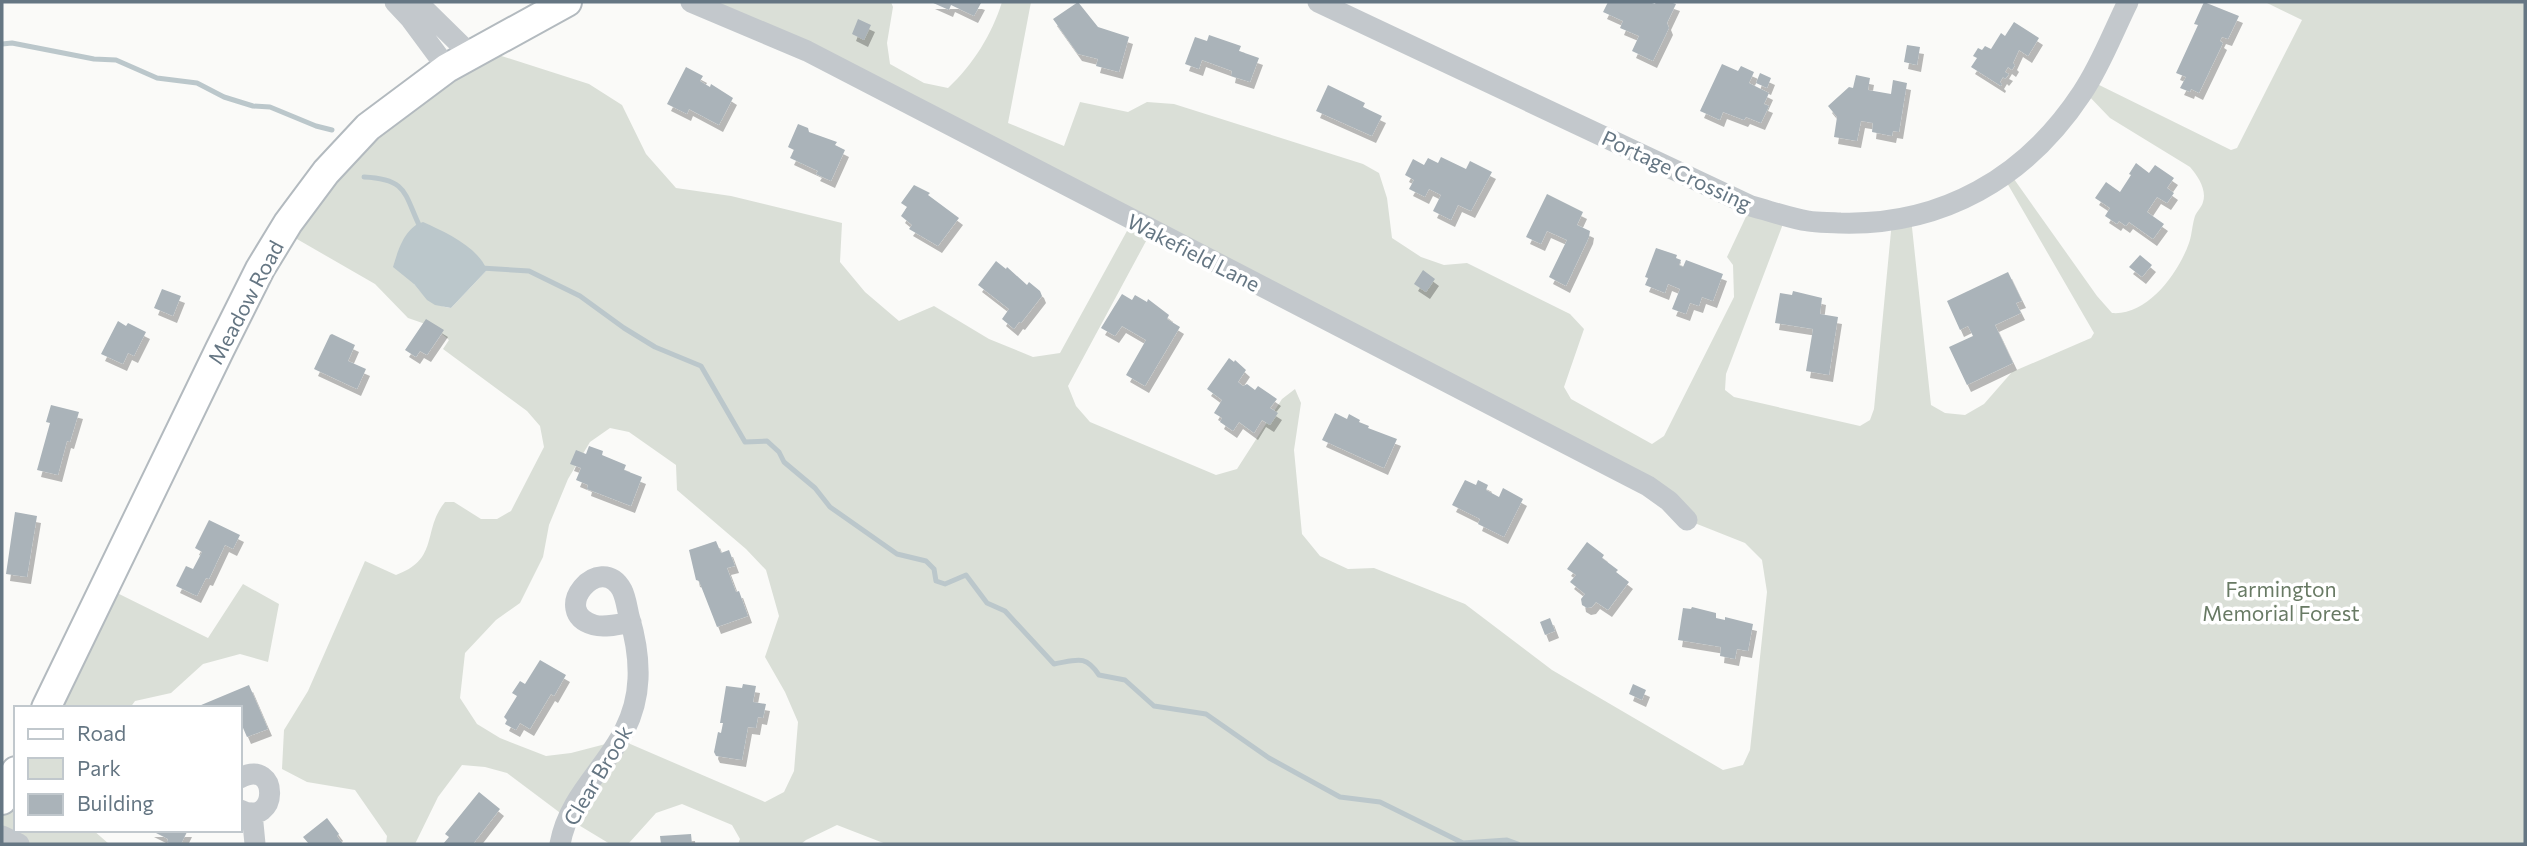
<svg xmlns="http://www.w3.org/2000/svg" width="2527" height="846" viewBox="0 0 2527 846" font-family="Commissioner,sans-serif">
<defs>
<filter id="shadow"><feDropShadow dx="4" dy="7" stdDeviation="0" flood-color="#0004"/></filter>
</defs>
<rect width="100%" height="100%" fill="#fafaf8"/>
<path fill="#dadfd7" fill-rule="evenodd" d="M691,2H891L893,7L887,43L890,64L924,83L948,88C973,65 992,34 1002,2H1031L1008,123L1064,146L1080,102L1128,112L1147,102L1174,104L1363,164L1379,173L1387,198L1392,238L1421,257L1444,265L1467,263L1570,314L1584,329L1564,387L1571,399L1652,444L1664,436L1734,297L1733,265L1727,257L1751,206L1786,216L1726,374L1725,390L1734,397L1860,426L1870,420L1874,409L1892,221L1911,218L1931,405L1945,413L1965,415L1984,404L2012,372L2091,338L2094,333L2003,176L2009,172L2097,296L2112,313C2147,316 2178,274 2189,243C2192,235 2192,225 2195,216C2197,211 2202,207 2203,202C2207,190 2198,176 2190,167L2110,118L2084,91L2089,80L2231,150L2237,148L2302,20L2265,2H2525V844H886L837,825L806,840L801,844H738L740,839L732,825L682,804L656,813L629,843L610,844L567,818L507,773L485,767L462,765L438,797L415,844H386L387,836L355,790L307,782L282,769L284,730L308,691L365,561L396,575C440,559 422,530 445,502H454L481,519H497L511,511L544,447L540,426L527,411L443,349L449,340L434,327L408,318L375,284L283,231L326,172L480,49L589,84L622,105L646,154L676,188L731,196L842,223L840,262L865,292L899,321L934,306L989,339L1033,357L1060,353L1133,220ZM1152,230L1669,501L1687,520L1745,543L1762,560L1767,592L1750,750L1743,765L1723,770L1552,670L1465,604L1374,568L1348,569L1320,556L1302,534L1294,450L1301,403L1295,389L1282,399L1237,469L1216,475L1090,422L1076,406L1068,386ZM487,270L451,308C432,305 426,298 414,284ZM610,428L629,432L676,465L677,490L746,549L766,570L779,616L765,657L785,692L798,722L794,771L784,792L765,802L621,740L571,753L546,756L500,738L477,724L460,698L465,653L496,620L520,603L543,557L549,525L568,479L590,442Z
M243,584L279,604L268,662L240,654L203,664L171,693L135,701L130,708H46L105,587L208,638Z
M16,771V830H93L109,844H2V800Z"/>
<path fill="#bbc7cb" d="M423,222C445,232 477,246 487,270L451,308L435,305L427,300L414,284L393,267C398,250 405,227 423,222Z"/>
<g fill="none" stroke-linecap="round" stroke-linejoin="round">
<path stroke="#bbc7cb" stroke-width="5" d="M2,44L12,43L94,59L116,60L157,78L197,83L224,97L253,106L270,107L316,126L332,130
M364,177C408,179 404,194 420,227
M481,268L529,271L580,296L624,328L655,347L701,366L745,442L767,441L779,452L784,462L815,488L830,507L897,554L926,561L934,569L936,581L945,584L966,575L987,603L1005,611L1054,664C1077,660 1085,654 1099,675L1125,680L1154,706L1206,714L1269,758L1340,797L1380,802L1463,843L1507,840L1518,844"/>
</g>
<path fill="#aab3b9" filter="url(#shadow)" d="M931,2H978L981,3L974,16L951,5L949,10Z
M1078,2L1098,27L1129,37L1119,72L1096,66L1098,59L1078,54L1053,19Z
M1608,2H1649L1655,4L1656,2H1670L1676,4L1667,23L1669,28L1653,61L1632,51L1639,36L1620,28L1623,21L1603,12Z
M2204,2L2239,16L2228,39L2222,37L2220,41L2223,43L2199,93L2191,89L2190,92L2180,88L2186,77L2176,73L2198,25L2194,24Z
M858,19L871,25L864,40L852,34Z
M2014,22L2039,38L2028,56L2019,50L2013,63L2015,65L2012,70L2008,67L2005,72L2009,74L2005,79L2003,77L2000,82L2002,84L2001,86L1971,67L1977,58L1973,56L1978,48L1982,50L1985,46L1991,49L2001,33L2005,36Z
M1209,35L1241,46L1239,51L1259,58L1250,82L1231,76L1232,71L1202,60L1199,69L1185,64L1195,37L1207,41Z
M1907,45L1920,47L1917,65L1904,62Z
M1722,64L1738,71L1741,66L1754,72L1749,83L1769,93L1764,104L1769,106L1761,123L1746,117L1744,120L1723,112L1720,120L1700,111Z
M686,67L703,76L700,81L710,87L711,84L733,98L719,125L689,109L687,114L667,104Z
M1760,73L1771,78L1767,88L1756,83Z
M1856,75L1870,78L1868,90L1891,94L1893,80L1907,83L1899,132L1893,131L1892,136L1872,132L1873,123L1861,121L1857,141L1834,137L1837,117L1828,106L1849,87L1853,88Z
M1328,85L1365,103L1363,107L1382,116L1372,136L1316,111Z
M798,124L808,128L809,132L837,142L835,145L845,150L831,181L816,174L818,171L790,158L794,150L788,147Z
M1441,157L1466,169L1470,161L1492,172L1471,211L1458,205L1451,220L1433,211L1441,195L1429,189L1425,197L1409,189L1414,180L1405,175L1413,159L1424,165L1428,158L1438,163Z
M2136,163L2149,173L2155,165L2174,178L2167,188L2174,193L2167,203L2157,197L2147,212L2164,224L2153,239L2129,222L2126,226L2119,221L2117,224L2105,216L2110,208L2095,198L2106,182L2120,192L2131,175L2129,174Z
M914,185L930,193L928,195L959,218L938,246L909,229L912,225L901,216L907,207L901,203Z
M1547,194L1583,212L1577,225L1590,231L1589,237L1566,286L1549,277L1567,240L1547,231L1541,244L1526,237Z
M1656,248L1677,255L1676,258L1681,260L1679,265L1683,267L1686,260L1723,274L1713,301L1702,297L1699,306L1690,303L1686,314L1672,309L1680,289L1668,284L1665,293L1645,285L1648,278L1645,277Z
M2140,255L2152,265L2142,277L2129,267Z
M996,261L1006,269L1007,267L1027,285L1029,282L1040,291L1042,296L1021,323L1019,322L1014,329L1002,319L1009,309L978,285Z
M1423,270L1435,279L1426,292L1414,284Z
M2008,272L2022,301L2016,303L2021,313L1995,325L2013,363L1967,385L1949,347L1973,336L1968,326L1960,330L1947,301Z
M162,289L181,296L173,316L154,308Z
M1793,291L1822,298L1820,314L1838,317L1829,375L1806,371L1813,329L1775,323L1780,293L1792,295Z
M1122,294L1132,300L1135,295L1147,302L1148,299L1169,315L1167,319L1180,327L1145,386L1126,375L1146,340L1122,326L1115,336L1101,328Z
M426,319L444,330L427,355L420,351L416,357L405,350Z
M118,321L126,326L128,323L146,332L134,356L128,353L123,364L101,354Z
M332,334L355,345L348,361L366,369L357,389L314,369L330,335Z
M1229,358L1234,362L1235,360L1246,370L1238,382L1243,386L1247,384L1255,390L1258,386L1277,399L1270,408L1278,413L1270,425L1262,420L1254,433L1239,422L1233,431L1220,422L1222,418L1214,413L1222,400L1207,389Z
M51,405L79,412L70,442L67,441L58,475L37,470L50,423L46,422Z
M1335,413L1347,419L1349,414L1360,420L1359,422L1369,426L1368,428L1397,439L1384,468L1322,440Z
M589,446L603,451L602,455L626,465L624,470L642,477L631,506L587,489L588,485L576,480L581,468L570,464L576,450L586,454Z
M1465,480L1476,485L1478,480L1488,485L1486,490L1499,497L1503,488L1523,499L1504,537L1478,524L1480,519L1452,505Z
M15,512L37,516L27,577L6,574Z
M209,520L240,535L233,549L225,545L209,579L206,578L197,596L176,586L186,566L193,569L202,552L195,548Z
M716,541L721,553L729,550L735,566L727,568L736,592L739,591L748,616L717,627L699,581L696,580L689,550Z
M1587,542L1604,555L1602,558L1618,570L1616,572L1629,582L1608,610L1596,602L1592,607L1587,608L1582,605L1581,599L1585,594L1570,582L1576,575L1567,569Z
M1692,607L1716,613V618L1725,620V617L1753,624L1748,651L1737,649L1735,659L1720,656L1721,647L1678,640L1683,608L1691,609Z
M1550,618L1555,631L1545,635L1540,622Z
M540,660L566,675L554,696L551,694L530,729L520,723L516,730L505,724L507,720L504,717L517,696L512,693L520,681L525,684Z
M743,684L756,686L753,702L766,704L763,718L758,717L756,728L748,727L742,760L716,756L714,752L718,732L721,733L723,723H720L726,686L742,688Z
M1633,684L1646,690L1642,700L1629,694Z
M249,685L268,729L247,737L240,721V708H194Z
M479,792L500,809L473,844H443L449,837L445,834Z
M327,818L339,834L337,836L343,844H309L303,837Z
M150,830H188L181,844H172L167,842L168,839Z
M691,834L692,844H661L660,836Z"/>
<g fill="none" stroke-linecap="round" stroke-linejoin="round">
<g stroke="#b3babf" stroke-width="32">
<path id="secondary" d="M46,708L220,349L260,269L288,223L326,172L368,127L447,68L567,2
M2,800L16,771"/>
</g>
<path stroke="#c3c8cc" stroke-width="21" d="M395,2L410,18L447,68
M417,2L470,54
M691,2L807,51L1648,486L1669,501L1687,520
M1318,2L1751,206C1770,211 1789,218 1808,221C1818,223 1829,222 1840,223C1942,226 2026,178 2082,93C2101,65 2113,32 2128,2
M240,778C280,757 279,829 240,810
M252,813L255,844
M2,836L19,844
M560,844C572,779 635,753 638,679C639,657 635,636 629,616C627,608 626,598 622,590C600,550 548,612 594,625C605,628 620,624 631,622"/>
<use href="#secondary" stroke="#fff" stroke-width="28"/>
</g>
<g text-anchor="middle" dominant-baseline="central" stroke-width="7" stroke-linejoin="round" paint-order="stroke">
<g font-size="21" fill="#657683" stroke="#fff">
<text transform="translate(1677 170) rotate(25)">Portage Crossing</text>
<text transform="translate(1194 252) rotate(27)">Wakefield Lane</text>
<text transform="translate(245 302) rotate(-62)">Meadow Road</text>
<text transform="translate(597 775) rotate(-59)">Clear Brook</text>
</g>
<g font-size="21" fill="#687a64" stroke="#fff">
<text x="2281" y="588">Farmington<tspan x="2281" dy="24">Memorial Forest</tspan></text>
</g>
</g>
<rect width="2527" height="846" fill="none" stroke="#657683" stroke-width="7"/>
<rect x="14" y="706" width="228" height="126" fill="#ffffff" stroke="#c1c8cd" stroke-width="2"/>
<rect x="28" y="729" width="35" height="10" fill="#ffffff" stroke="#c1c8cd" stroke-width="2"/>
<text x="77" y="741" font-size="21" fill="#657683">Road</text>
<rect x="28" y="758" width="35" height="21" fill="#dadfd7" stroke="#c1c8cd" stroke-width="2"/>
<text x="77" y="776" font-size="21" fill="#657683">Park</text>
<rect x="28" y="794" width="35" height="21" fill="#aab3b9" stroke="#c1c8cd" stroke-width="2"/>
<text x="77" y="811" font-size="21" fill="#657683">Building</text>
</svg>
